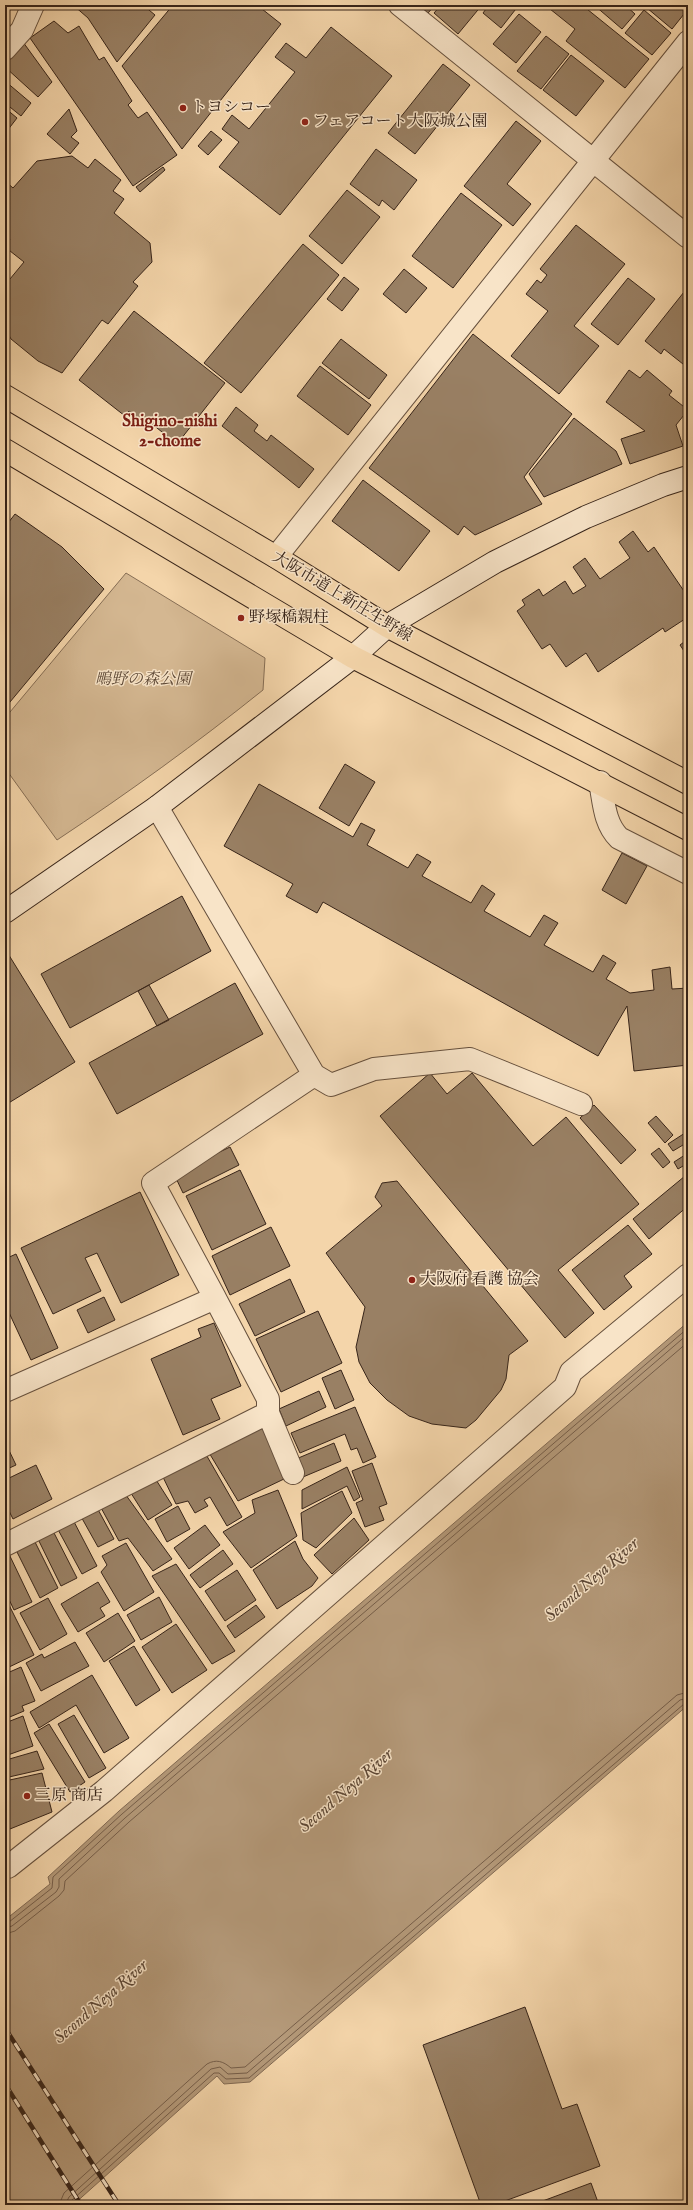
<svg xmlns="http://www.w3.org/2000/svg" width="693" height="2210" viewBox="0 0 693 2210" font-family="'IM FELL English','Noto Serif JP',serif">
<rect width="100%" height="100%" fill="#f4d5aa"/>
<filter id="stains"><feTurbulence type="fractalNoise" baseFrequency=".005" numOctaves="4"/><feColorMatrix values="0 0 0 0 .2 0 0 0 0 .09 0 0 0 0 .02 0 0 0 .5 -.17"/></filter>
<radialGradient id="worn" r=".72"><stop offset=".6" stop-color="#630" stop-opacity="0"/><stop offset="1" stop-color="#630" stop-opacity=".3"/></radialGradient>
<path fill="#d4b791" stroke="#866e55" d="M126,573L265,658L263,690C197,743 128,793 57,840L5,768V718Z"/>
<path fill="#b49979" stroke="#826a53" d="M688,1322V1705L250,2082L224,2084L217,2076L73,2205H5V1920L50,1884L48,1877L119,1811Z"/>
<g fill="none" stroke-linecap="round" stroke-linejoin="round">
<path stroke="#765e49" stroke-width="1" d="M5,1923L9,1922L52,1888L53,1877L122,1814L688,1328
M5,1928L12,1926L56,1892L59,1887V1879L125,1818L688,1334
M5,1934L15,1931L59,1896L64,1890L65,1881L129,1822L688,1342
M59,2205L64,2193L207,2064C216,2059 223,2061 231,2068L245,2067L677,1695L688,1692
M65,2205L69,2197L211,2069L220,2067L228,2074L247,2073L680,1700L688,1698
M70,2205L72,2200L214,2073H219L226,2079L249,2078L684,1704L688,1703"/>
</g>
<path fill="#998064" stroke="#372419" d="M73,5H143L155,15L117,62L88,18Z
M173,5H257L281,24L182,149L122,66Z
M419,5H435L428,13Z
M441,5H482L458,34L434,13Z
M489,5H519L501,28L483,13Z
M552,5H582L649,59L625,88L566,41L575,29L550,9Z
M594,5H625L635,14L622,29Z
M649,5H688V9L672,29L647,8Z
M644,10L671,33L652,55L625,33Z
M519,14L541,32L516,63L493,44Z
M54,21L68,33L79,26L99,60L104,57L132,101L128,105L138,118L147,112L177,155L133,186L30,38Z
M331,27L392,76L280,215L219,167L239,142L222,129L232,115L249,129L295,72L275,57L286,43L306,58Z
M546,36L569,54L541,89L517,71Z
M23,42L52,82L38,97L5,67V59Z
M571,55L604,81L576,116L543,90Z
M443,64L470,85L415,154L388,133Z
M5,81L31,103L21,116L5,103Z
M5,108L17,118L7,131L5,130Z
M69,109L77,131L71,137L79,143L70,154L47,134Z
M516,121L541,141L507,184L531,204L513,226L464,186Z
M211,131L222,140L208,155L198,146Z
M376,149L417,180L394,210L382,200L379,206L350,184Z
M72,156L88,168L95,159L121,180L113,191L124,199L114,213L150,243L152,262L133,282L138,286L108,324L102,320L62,373L38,361L11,339L5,328V285L24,262L5,247L10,239L5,234V181L13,188L37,161Z
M163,167L165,170L140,192L136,187Z
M347,190L380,217L342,264L309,236Z
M461,193L502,225L453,288L412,256Z
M576,225L625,264L574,326L599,346L559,394L511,356L548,311L526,294L537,280L541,283L547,275L540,269Z
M303,244L339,275L241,393L204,363Z
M404,269L427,288L406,313L383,294Z
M344,277L359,289L342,311L327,299Z
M628,278L655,299L618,345L591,324Z
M684,292L688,295V368L664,349L661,354L645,341Z
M134,311L225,383L177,444L152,424L149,427L129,411L125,416L79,380Z
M473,334L572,414L524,477L542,504L475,535L464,526L458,535L369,468Z
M341,339L387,375L369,399L322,363Z
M320,366L371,405L348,435L297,396Z
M629,370L640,378L647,370L672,391L669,395L688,410L676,425L683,446L630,464L621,439L645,431L606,402Z
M236,407L258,425L254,431L267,441L271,435L314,469L299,488L222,426Z
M574,418L616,451L622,464L544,497L529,474Z
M363,480L430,531L399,571L332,521Z
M15,514L62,547L104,589L5,708V527Z
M633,531L648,552L654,547L688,597V617L665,632L663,628L598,672L586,653L566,667L550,644L542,649L517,611L525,605L522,600L539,589L543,596L565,581L573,594L586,586L573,567L585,558L600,579L630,558L619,542Z
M688,639V657L680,645Z
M345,764L375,782L349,826L319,808Z
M259,784L353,837L361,823L375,830L367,845L408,868L417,854L431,862L422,876L471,903L482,885L495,894L484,911L530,937L544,915L558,923L544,945L593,972L603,955L616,963L606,979L630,993L654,990L652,970L670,967L672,989L688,988V1065L634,1071L627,1006L598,1056L323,902L317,913L286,896L293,884L224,846Z
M622,853L647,866L626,904L602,890Z
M182,896L211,951L70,1028L41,974Z
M7,952L75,1062L7,1104L5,1100V953Z
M235,983L263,1034L117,1114L89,1063Z
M149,985L169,1020L157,1026L138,991Z
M430,1073L447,1094L472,1073L533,1146L566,1117L639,1204L558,1270L594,1313L565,1338L380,1116Z
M594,1105L636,1150L621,1164L580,1118Z
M656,1116L673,1135L665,1143L648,1123Z
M688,1131V1142L673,1151L668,1144Z
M230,1147L239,1165L183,1193L174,1174Z
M659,1148L670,1162L663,1168L651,1154Z
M688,1153V1163L678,1169L674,1162Z
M240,1170L266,1224L212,1250L186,1196Z
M685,1176L688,1180V1206L649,1239L633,1219Z
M397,1181L528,1341L509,1355L506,1379L501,1390L476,1420L466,1428L432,1424L409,1416L387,1400L370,1383L359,1362L356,1347L365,1307L326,1253L382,1206L375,1197L382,1183Z
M140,1192L179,1275L121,1303L97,1253L85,1258L101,1291L53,1314L21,1248Z
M628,1225L652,1254L624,1276L632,1287L604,1310L572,1270Z
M271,1227L290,1266L230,1295L212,1256Z
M16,1254L58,1348L31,1360L5,1304V1259Z
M290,1279L305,1312L255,1336L239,1304Z
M104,1297L115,1320L88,1333L77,1310Z
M318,1311L342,1363L281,1392L256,1339Z
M214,1323L241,1386L211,1399L220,1419L183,1435L151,1359L201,1337L198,1329Z
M341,1370L354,1400L335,1409L322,1378Z
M319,1391L326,1407L286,1426L279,1409Z
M355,1407L376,1457L363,1463L357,1448L351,1450L345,1434L300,1453L291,1433Z
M264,1424L288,1475L284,1479L238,1501L208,1451Z
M5,1442L16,1465L5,1470Z
M334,1443L341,1461L303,1477L296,1459Z
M204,1451L242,1517L227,1526L210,1497L204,1500L208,1506L195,1513L188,1501L176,1504L161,1473Z
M372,1463L387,1504L379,1507L384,1520L365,1527L356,1503L363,1500L352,1471Z
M36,1465L52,1499L13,1519L5,1503V1480Z
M347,1467L360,1497L354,1501L347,1486L302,1509V1490Z
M153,1475L172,1505L148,1520L129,1490Z
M278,1490L297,1536L251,1568L223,1532L255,1513L252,1500Z
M123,1491L172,1559L153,1571L128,1538L119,1541L99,1504Z
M342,1491L352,1513L316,1548L303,1540L301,1513Z
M95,1504L114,1539L98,1547L79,1513Z
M178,1506L190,1529L167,1542L155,1519Z
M71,1516L97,1566L82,1574L55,1524Z
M354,1518L369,1540L332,1574L314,1555Z
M205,1525L220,1545L189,1569L174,1548Z
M52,1529L77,1578L61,1586L37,1537Z
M33,1538L58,1588L40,1598L15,1548Z
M295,1541L303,1559L318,1578L312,1586L277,1609L253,1570Z
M126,1543L154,1592L124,1611L101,1572L107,1565L102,1556Z
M223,1550L233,1564L200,1588L190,1575Z
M8,1552L32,1602L14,1610L5,1591V1554Z
M176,1564L235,1651L212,1664L152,1576Z
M237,1570L256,1600L225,1621L205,1591Z
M98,1582L110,1602L100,1608L105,1616L78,1632L61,1604Z
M5,1597L34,1655L5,1669Z
M159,1597L172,1622L141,1640L127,1615Z
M48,1598L67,1634L40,1650L20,1613Z
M256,1605L265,1617L235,1638L227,1626Z
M118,1613L135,1641L104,1662L86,1633Z
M176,1624L207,1670L172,1693L142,1647Z
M75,1642L89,1666L41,1691L26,1663L42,1654L44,1658Z
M134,1646L160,1690L136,1706L109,1661Z
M21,1667L35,1701L22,1706L24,1711L5,1719V1674Z
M92,1675L129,1738L104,1753L76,1705L39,1728L30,1712Z
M74,1715L106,1768L89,1778L58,1724Z
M23,1716L33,1746L5,1756V1723Z
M49,1724L85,1782L70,1792L34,1733Z
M37,1751L44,1769L9,1777L6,1760Z
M42,1773L52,1812L5,1831V1781Z
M525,2007L562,2109L577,2104L600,2166L494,2205H481L423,2045Z
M591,2183L599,2205H532Z"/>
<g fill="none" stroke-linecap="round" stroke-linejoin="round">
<g stroke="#66503d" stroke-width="24">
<path id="street" d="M400,5L688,237
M5,49L22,30L33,5
M276,557L688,42
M600,782C604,802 604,823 619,838L688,873
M314,1075L331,1085L374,1069L470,1059L581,1104
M215,1298L268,1399V1413L293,1473
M5,1391L215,1298L153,1183L314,1075L157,807
M5,1545L268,1413
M5,1863L8,1867L104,1791L565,1387L571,1372L688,1275"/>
</g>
<g stroke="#372419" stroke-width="24">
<path id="secondary" d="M5,912L157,807L353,657L387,626L495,562L586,517L663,485L688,477"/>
</g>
<g stroke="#372419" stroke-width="24">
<path id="primary" d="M5,396L276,557L387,626L688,783
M5,450L353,657L688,829"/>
</g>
<use href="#street" stroke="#f8e4c8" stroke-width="22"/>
<use href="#secondary" stroke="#f8e4c8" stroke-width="22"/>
<use href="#primary" stroke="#f4d5aa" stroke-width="22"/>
<g stroke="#372419" stroke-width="4.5">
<path id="rail" d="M5,2028L119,2205
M5,2084L81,2205"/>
</g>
<use href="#rail" stroke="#f8e4c8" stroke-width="3" stroke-dasharray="9" stroke-linecap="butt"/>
</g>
<g fill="#8f2418" stroke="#f8e4c8" stroke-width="1.5">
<circle cx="183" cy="108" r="4"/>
<circle cx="305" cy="122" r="4"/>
<circle cx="241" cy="618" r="4"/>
<circle cx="412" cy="1280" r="4"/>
<circle cx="27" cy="1796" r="4"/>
</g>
<g text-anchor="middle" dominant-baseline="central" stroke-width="3" stroke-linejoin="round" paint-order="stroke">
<g font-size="16" fill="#372419" stroke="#f8e4c8" text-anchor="start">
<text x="191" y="108">トヨシコー</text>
<text x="313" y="122">フェアコート大阪城公園</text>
<text x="249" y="618">野塚橋親柱</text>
<text x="420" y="1280">大阪府 看護 協会</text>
<text x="35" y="1796">三原 商店</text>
</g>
<g font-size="16" fill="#372419" stroke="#f8e4c8">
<text transform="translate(342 597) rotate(31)">大阪市道上新庄生野線</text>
</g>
<g font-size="16" font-style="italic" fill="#5e4937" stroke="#f8e4c8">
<text x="143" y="680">鴫野の森公園</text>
</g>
<g font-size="17" font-weight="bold" fill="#7a1f14" stroke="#f8e4c8">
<text x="170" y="421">Shigino-nishi<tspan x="170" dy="20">2-chome</tspan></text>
</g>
<g font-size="17" font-style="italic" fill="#5c4736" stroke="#f8e4c8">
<text transform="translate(592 1580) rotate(-41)">Second Neya River</text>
<text transform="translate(346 1791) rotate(-41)">Second Neya River</text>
<text transform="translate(101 2002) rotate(-41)">Second Neya River</text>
</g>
</g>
<rect width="693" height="2210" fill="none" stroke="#f4d5aa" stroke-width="20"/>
<rect x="6" y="6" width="681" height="2198" fill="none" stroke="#372419" stroke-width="2"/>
<rect x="10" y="10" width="673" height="2190" fill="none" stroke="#372419"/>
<rect width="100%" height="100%" filter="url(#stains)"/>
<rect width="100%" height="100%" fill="url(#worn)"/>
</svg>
